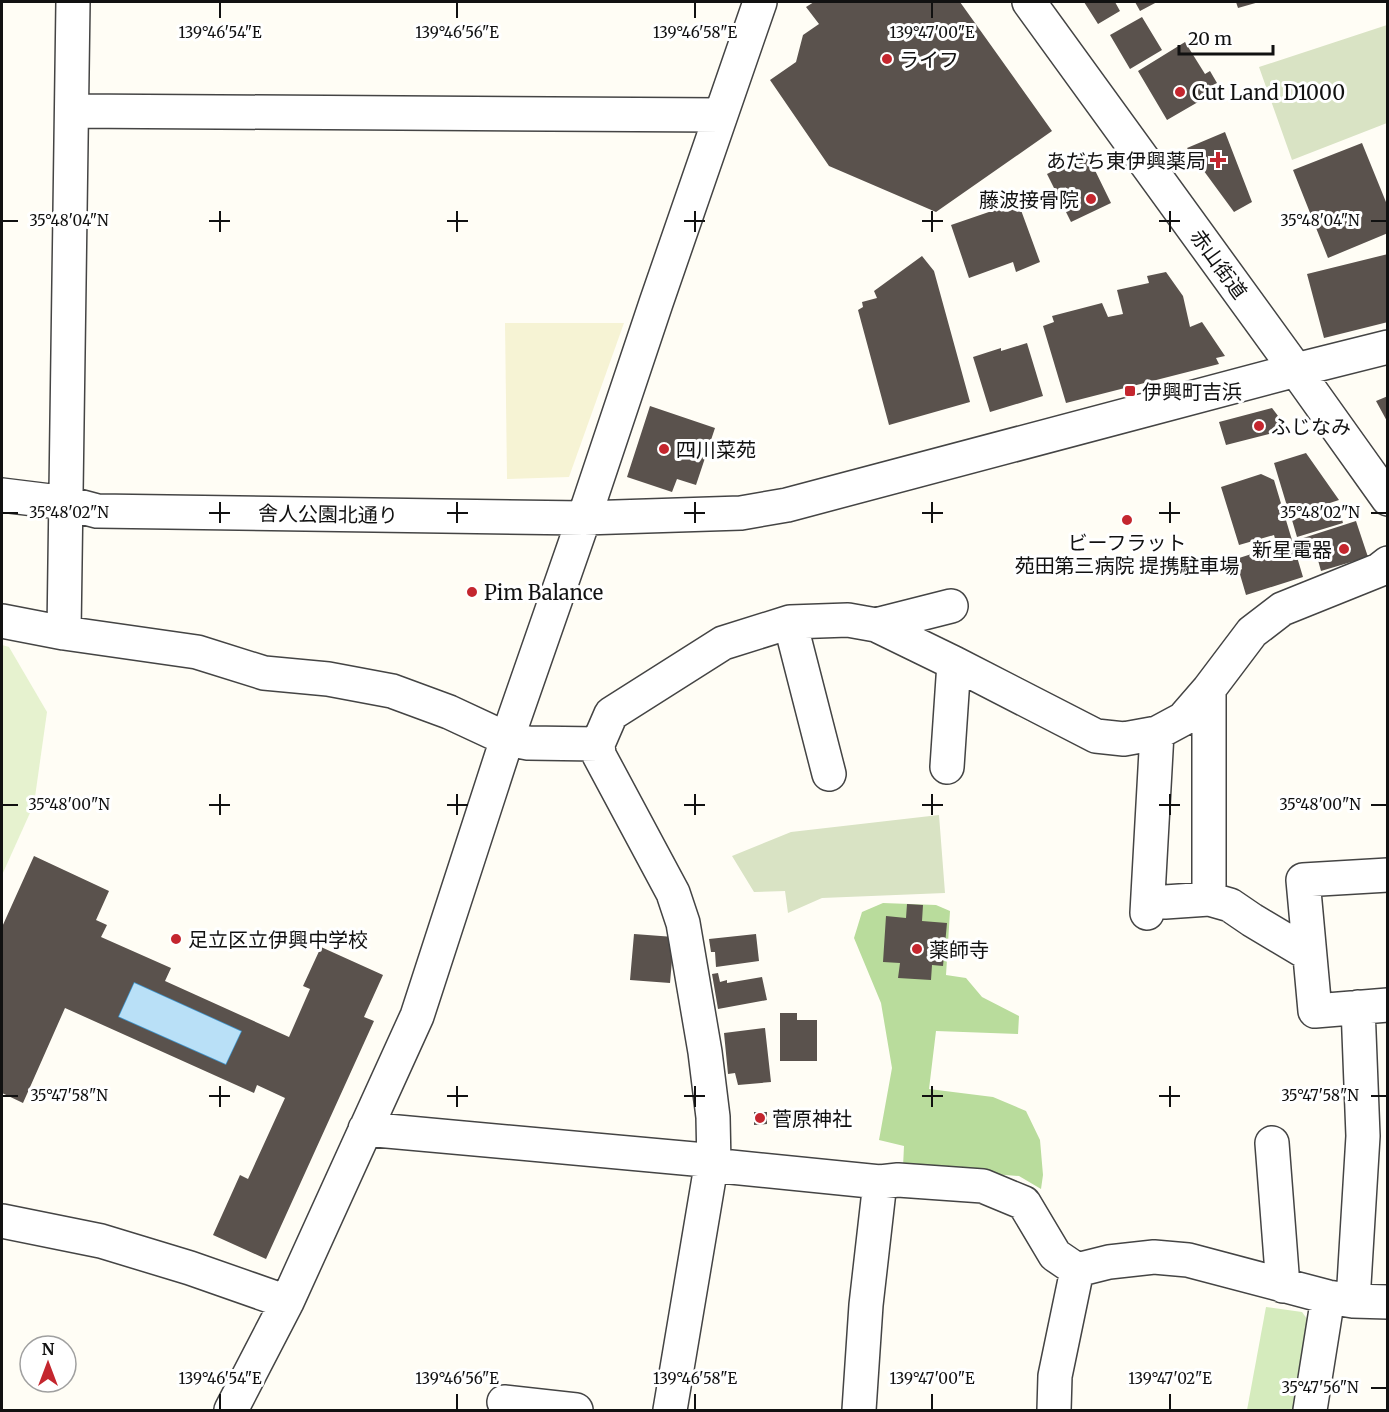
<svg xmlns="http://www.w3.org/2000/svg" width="1389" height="1412" viewBox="0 0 1389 1412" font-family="Merriweather,'Noto Sans JP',serif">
<rect width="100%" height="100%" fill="#fffdf5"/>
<path fill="#f6f3d4" d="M505,323H624L569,477L507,479Z"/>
<path fill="#d5ebbd" d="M1266,1307L1302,1312L1313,1327L1300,1410H1247Z"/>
<path fill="#b9dc9c" d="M883,903L936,905L950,911L946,975L966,978L982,997L1019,1016L1018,1034L936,1031L929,1089L993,1097L1026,1111L1040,1140L1043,1175L1041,1189L1019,1176L903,1167L904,1146L879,1140L892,1068L881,1003L854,938L862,912Z"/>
<path fill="#d9e3c4" d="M1387,25V123L1292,160L1259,67Z
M939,815L945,893L822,898L788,913L785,891L754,892L732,856L791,832Z"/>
<path fill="#e6f2cf" d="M2,645L9,647L47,712L34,804L2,875Z"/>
<path fill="#b9e0f7" stroke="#3f96cf" stroke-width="1.5" d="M134,982L242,1031L226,1065L118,1017Z"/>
<path fill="#5a524d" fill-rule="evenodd" d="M814,2H960L1052,131L936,212L829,166L770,80L796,62L803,35L819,24L806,7Z
M1084,2H1115L1120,11L1098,24Z
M1135,2H1157L1140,11Z
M1236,2H1259L1238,8Z
M1142,17L1162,50L1130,69L1110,35Z
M1185,42L1205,74L1210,71L1217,83L1213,85L1217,91L1167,120L1138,71Z
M1225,132L1252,202L1234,212L1187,148Z
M1362,143L1388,207V233L1328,258L1293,170Z
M1087,154L1111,203L1071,222L1047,174Z
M1018,202L1040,262L1016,272L1013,262L969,278L951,225Z
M1388,254V322L1324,338L1307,274Z
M922,256L934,271L970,402L889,425L858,310L863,307L862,302L877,298L874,291Z
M1166,272L1183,296L1190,327L1202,322L1225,356L1216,358L1219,364L1066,403L1043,326L1054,322L1052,316L1102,303L1108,317L1123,314L1117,290L1149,283L1147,276Z
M1027,343L1043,396L990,412L973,357L1001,348V351Z
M1388,396V423L1376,401Z
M650,406L715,428L696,485L677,479L672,492L627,477Z
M1272,408L1288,429L1226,445L1219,422Z
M1306,453L1339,500L1290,516L1274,463Z
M1261,474L1274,480L1303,577L1246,595L1239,571L1242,569L1239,558L1277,546L1274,535L1239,545L1221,487Z
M1338,506L1343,523L1297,537L1292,520Z
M1356,521L1368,557L1321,571L1316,553L1303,557L1297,540Z
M34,856L109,891L96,920L107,925L101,937L171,968L165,981L289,1037L310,989L303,986L321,947L383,975L364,1017L374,1021L266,1259L213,1235L240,1175L248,1179L285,1098L257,1085L254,1093L65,1008L23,1103L2,1093V927ZM134,982L242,1031L226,1065L118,1017Z
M907,904L923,905L922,921L947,923L943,966L932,965L931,980L898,978L900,963L883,962L886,916L906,918Z
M634,934L674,937L670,983L630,980Z
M756,934L759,961L716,967L715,952H711L709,939Z
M718,973L720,982L727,980V983L762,977L767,1000L718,1009L712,974Z
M780,1013H797V1020H817V1061H780Z
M765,1028L771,1082L738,1085L735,1073L728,1074L724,1033Z
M754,1112H767V1124L754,1125Z"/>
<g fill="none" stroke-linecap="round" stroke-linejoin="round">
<g stroke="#444" stroke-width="36">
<path id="minor" d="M1029,2L1296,370L1388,499
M72,111L721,115
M2,495L67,503L97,511L584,518L741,513L787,505L1296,370L1388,347
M2,621L64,633L197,652L264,673L328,679L392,691L449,712L507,739L528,743L598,744
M790,622L829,774
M876,625L951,606
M64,633L73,2
M1209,689V899L1230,905L1252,920L1309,954
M947,767L954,663
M1388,875L1303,880L1315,1011L1388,1005
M1165,902L1209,899
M1147,913L1157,733
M365,1129L705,1160L714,1165L721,1166L880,1182L898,1180L983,1186L1024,1203L1055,1255L1077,1270L1109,1262L1154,1257L1188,1260L1328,1297L1353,1301L1388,1302
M1272,1143L1283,1286
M2,1221L101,1241L190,1268L287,1302
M1353,1301L1363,1136L1358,1007
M504,1402L576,1410
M231,1410L287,1302L417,1016L507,739L584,518L656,303L760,2
M670,1410L709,1178L714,1165L713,1117L705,1052L683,923L673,893L599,755L598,744L611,714L723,643L790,622L848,620L876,625L954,663L1096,736L1124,739L1157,733L1183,719L1209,689L1252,632L1282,609L1379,570L1388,563
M859,1410L866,1305L880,1182
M1054,1410L1055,1376L1077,1270
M1310,1410L1328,1297"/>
</g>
<use href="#minor" stroke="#fff" stroke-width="33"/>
</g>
<path fill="none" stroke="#111" stroke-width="2" d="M220,3V18M457,3V18M695,3V18M932,3V18M220,211V232M457,211V232M695,211V232M932,211V232M1170,211V232M3,221H18M209,221H230M447,221H468M684,221H705M922,221H943M1159,221H1180M1371,221H1386M220,502V523M457,502V523M695,502V523M932,502V523M1170,502V523M3,513H18M209,513H230M447,513H468M684,513H705M922,513H943M1159,513H1180M1371,513H1386M220,794V815M457,794V815M695,794V815M932,794V815M1170,794V815M3,805H18M209,805H230M447,805H468M684,805H705M922,805H943M1159,805H1180M1371,805H1386M220,1086V1107M457,1086V1107M695,1086V1107M932,1086V1107M1170,1086V1107M3,1096H18M209,1096H230M447,1096H468M684,1096H705M922,1096H943M1159,1096H1180M1371,1096H1386M1371,1388H1386M220,1394V1409M457,1394V1409M695,1394V1409M932,1394V1409M1170,1394V1409"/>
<g fill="#c4262e" stroke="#fff" stroke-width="2">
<circle cx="887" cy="59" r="6"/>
<circle cx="1180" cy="92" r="6"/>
<path d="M1215 151h6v6h6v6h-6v6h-6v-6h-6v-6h6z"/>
<circle cx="1091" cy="199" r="6"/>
<rect x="1124" y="385" width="12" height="12" rx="3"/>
<circle cx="1259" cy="426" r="6"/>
<circle cx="664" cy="449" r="6"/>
<circle cx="1127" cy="520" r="6"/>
<circle cx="1344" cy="549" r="6"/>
<circle cx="472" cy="592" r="6"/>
<circle cx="176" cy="939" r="6"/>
<circle cx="917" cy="949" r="6"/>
<circle cx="760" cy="1118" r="6"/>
</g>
<g text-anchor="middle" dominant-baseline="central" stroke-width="6" stroke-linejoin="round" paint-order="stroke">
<g font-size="20" fill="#111" stroke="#fff" text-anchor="start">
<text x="899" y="59">ライフ</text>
<text x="1192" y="92">Cut Land D1000</text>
<text x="1206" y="160" text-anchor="end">あだち東伊興薬局</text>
<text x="1079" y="199" text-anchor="end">藤波接骨院</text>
<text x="1142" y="391">伊興町吉浜</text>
<text x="1271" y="426">ふじなみ</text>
<text x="676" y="449">四川菜苑</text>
<text x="1127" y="542" text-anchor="middle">ビーフラット<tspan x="1127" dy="23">苑田第三病院 提携駐車場</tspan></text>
<text x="1332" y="549" text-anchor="end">新星電器</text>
<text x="484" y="592">Pim Balance</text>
<text x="188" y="939">足立区立伊興中学校</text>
<text x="929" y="949">薬師寺</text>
<text x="772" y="1118">菅原神社</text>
</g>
<g font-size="20" fill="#111" stroke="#fff">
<text transform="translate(1219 264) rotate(54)">赤山街道</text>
<text transform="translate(328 514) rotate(1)">舎人公園北通り</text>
</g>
</g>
<g font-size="15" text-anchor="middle" fill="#111" stroke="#fff" stroke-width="6" stroke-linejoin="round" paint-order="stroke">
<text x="220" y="38">139°46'54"E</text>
<text x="457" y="38">139°46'56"E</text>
<text x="695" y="38">139°46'58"E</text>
<text x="932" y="38">139°47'00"E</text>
<text x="69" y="226">35°48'04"N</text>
<text x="1320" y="226">35°48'04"N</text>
<text x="69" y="518">35°48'02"N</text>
<text x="1320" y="518">35°48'02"N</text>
<text x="69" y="810">35°48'00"N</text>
<text x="1320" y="810">35°48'00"N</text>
<text x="69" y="1101">35°47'58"N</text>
<text x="1320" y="1101">35°47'58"N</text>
<text x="220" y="1384">139°46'54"E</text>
<text x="457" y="1384">139°46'56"E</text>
<text x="695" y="1384">139°46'58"E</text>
<text x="932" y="1384">139°47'00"E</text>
<text x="1170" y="1384">139°47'02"E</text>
<text x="1320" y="1393">35°47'56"N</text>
</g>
<rect width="1389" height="1412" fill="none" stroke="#111111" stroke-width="6"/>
<g transform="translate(48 1364)"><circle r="28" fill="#ffffff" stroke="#a0a0a0" stroke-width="1.5"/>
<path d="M0-4.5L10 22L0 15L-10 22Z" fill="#c4262e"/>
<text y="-9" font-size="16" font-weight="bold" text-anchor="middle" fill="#111111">N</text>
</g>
<path d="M1179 45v9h94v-9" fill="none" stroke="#111111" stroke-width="3"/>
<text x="1188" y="45" font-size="18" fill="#111111" stroke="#ffffff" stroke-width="4.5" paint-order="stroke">20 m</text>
</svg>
